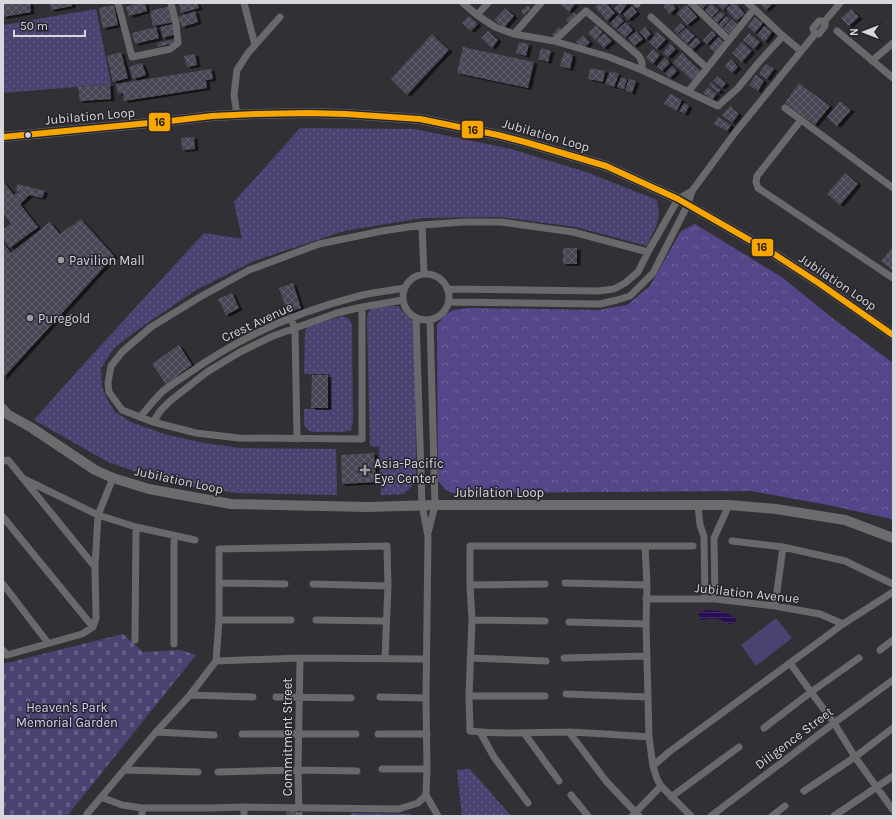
<svg xmlns="http://www.w3.org/2000/svg" width="896" height="819" viewBox="0 0 896 819" font-family="Karla,sans-serif">
<defs>
<pattern id="grass-dots" width="8" height="8" patternUnits="userSpaceOnUse"><rect width="8" height="8" fill="#4c4272"/><path d="M2 2h.1M6 6h.1" fill="none" stroke="#655d86" stroke-width="1.8" stroke-linecap="round"/></pattern>
<pattern id="forest-crowns" width="20" height="18" patternUnits="userSpaceOnUse"><rect width="20" height="18" fill="#55468a"/><path d="M2 6a3 3 0 1 1 6 0M12 15a3 3 0 1 1 6 0" fill="none" stroke="#6d609a"/></pattern>
<pattern id="cemetery-stones" width="16" height="16" patternUnits="userSpaceOnUse"><rect width="16" height="16" fill="#4c4272"/><path d="M2 7V4a2 2 0 0 1 4 0v3zM10 15v-3a2 2 0 0 1 4 0v3z" fill="#655d86"/></pattern>
<pattern id="park-tufts" width="24" height="20" patternUnits="userSpaceOnUse"><rect width="24" height="20" fill="#4c4272"/><path d="M3 7l-1-3M5 7V3M7 7l1-3M15 17l-1-3M17 17v-4M19 17l1-3" fill="none" stroke="#655d86"/></pattern>
<pattern id="water-rules" width="6" height="5" patternUnits="userSpaceOnUse"><rect width="6" height="5" fill="#270d52"/><path d="M0 2.5h6" fill="none" stroke="#46306a"/></pattern>
<pattern id="building-cross-hatch" width="8" height="8" patternUnits="userSpaceOnUse"><rect width="8" height="8" fill="#4a4756"/><path d="M0 0l8 8M0 8l8-8" fill="none" stroke="#63616e"/></pattern>
<filter id="shadow"><feDropShadow dx="3.5" dy="2" stdDeviation="0" flood-color="#0009"/></filter>
</defs>
<rect width="100%" height="100%" fill="#313135"/>
<path fill="url(#grass-dots)" d="M96,9L111,84L3,93V25Z
M300,128L414,129L511,149L586,172L657,200L659,215L656,226L647,246L576,227L500,217L422,218L344,231L254,261L196,290L143,326L114,348L101,368L102,387L108,401L115,412L131,422L164,434L204,443L241,448L336,449L337,495L237,493L171,484L108,462L34,420L80,368L204,233L242,239L234,202Z
M398,306L406,315L413,321L415,325L416,474L412,486L404,494L381,495L379,447L370,446L367,318L369,311L374,307Z
M344,316L349,319L352,324L353,421L351,430L343,432H314L308,430L304,425V409H331L330,374H304L305,333L307,326Z
M470,769L511,816H462L457,770Z"/>
<path fill="url(#forest-crowns)" d="M695,224L783,278L831,317L893,363V520L887,518L828,505L751,491L452,493L445,489L438,481L437,325L445,315L453,310L470,308L598,310L627,305L650,286L681,231Z"/>
<path fill="url(#cemetery-stones)" d="M123,634L143,652L180,650L196,655L67,816H3V664Z"/>
<path fill="url(#park-tufts)" d="M351,813L411,814V816H351Z"/>
<path fill="#4c4272" d="M776,618L792,638L756,666L741,645Z"/>
<path fill="url(#water-rules)" d="M708,610C721,610 726,613 737,619L731,625C719,618 715,617 701,620L698,612Z"/>
<path fill="url(#building-cross-hatch)" filter="url(#shadow)" d="M3,3H30L31,12L3,17Z
M50,3H72V6L51,10Z
M139,3H145L147,11L129,16L126,7Z
M179,3H197L199,8L181,13Z
M561,3H574L575,4L569,12L560,4Z
M599,3H606L615,13L607,21L595,7Z
M619,3H626L627,4L620,14L614,9Z
M665,3H672L676,8L670,14L663,6Z
M699,3H709L702,9L698,4Z
M711,3L719,10L712,17L705,10Z
M717,3H730L723,10L717,4Z
M733,3H736L745,14L736,21L726,9Z
M759,3H773L766,10Z
M114,5L118,25L103,28L99,8Z
M528,5L531,9L524,15L521,11Z
M686,5L697,17L687,25L677,13Z
M171,6L174,22L153,26L150,11Z
M632,6L637,12L628,20L623,14Z
M505,8L514,16L504,28L494,20Z
M851,9L859,17L849,26L841,18Z
M195,11L198,22L182,27L178,17Z
M720,11L725,15L717,23L713,18Z
M574,12L578,16L570,24L566,20Z
M618,15L624,21L616,29L610,23Z
M469,16L478,24L471,31L462,23Z
M726,16L730,19L722,28L719,24Z
M755,17L763,23L755,33L747,26Z
M731,19L737,24L730,34L723,29Z
M626,22L633,30L625,38L617,30Z
M681,23L685,27L677,34L674,30Z
M173,24L176,34L163,38L160,27Z
M596,25L603,32L595,40L588,33Z
M764,26L772,32L765,42L757,35Z
M156,27L159,38L135,44L132,33Z
M559,27L562,31L555,39L552,35Z
M645,27L651,34L646,39L640,32Z
M686,28L695,36L687,44L678,35Z
M488,31L498,40L492,48L481,38Z
M636,31L643,39L634,46L628,38Z
M712,31L716,35L707,44L703,40Z
M657,32L666,39L657,49L649,42Z
M604,33L612,41L604,48L596,40Z
M749,33L760,42L754,49L743,40Z
M432,34L449,50L407,95L391,79Z
M583,35L590,42L583,49L576,42Z
M696,37L701,42L692,50L688,46Z
M718,37L726,44L717,54L709,47Z
M174,39L175,43L158,47L157,43Z
M519,42L529,44L526,56L516,53Z
M742,42L752,51L742,62L732,53Z
M670,44L676,49L668,57L663,53Z
M463,47L534,62L528,88L457,73Z
M541,48L551,51L548,62L538,59Z
M653,49L660,55L653,64L646,58Z
M121,52L128,78L113,82L107,56Z
M564,52L573,55L570,69L560,66Z
M682,53L702,72L693,81L673,63Z
M195,54L197,65L187,67L184,56Z
M665,57L670,63L662,71L657,66Z
M731,59L738,67L732,73L725,66Z
M142,63L146,75L133,79L129,67Z
M766,64L774,69L767,79L759,74Z
M672,66L677,71L670,78L665,73Z
M590,68L605,71L603,82L588,79Z
M211,69L213,79L206,80L207,88L124,101L123,93L118,94L116,84Z
M610,71L619,74L614,87L605,84Z
M756,75L764,81L758,91L749,85Z
M717,76L726,83L722,88L713,81Z
M621,77L627,80L624,89L617,87Z
M629,79L636,81L632,93L625,90Z
M711,82L721,90L718,93L709,85Z
M799,83L830,106L815,125L785,103Z
M110,84L111,99L80,101L78,87Z
M708,87L717,94L712,100L703,93Z
M670,94L682,100L677,111L664,104Z
M840,101L851,110L837,126L827,117Z
M684,103L689,106L685,114L679,111Z
M730,106L739,114L732,123L722,115Z
M718,117L731,125L727,131L714,124Z
M194,137L195,149L182,150L181,138Z
M845,173L858,184L840,205L827,194Z
M3,181L14,195L18,192L15,190L18,184L45,191L42,198L29,195L20,204L38,227L10,248L3,239V229L11,224L4,214L3,215Z
M81,219L114,256L3,378V243L11,253L50,222L60,234Z
M893,247V271L881,261Z
M563,248H577V264H563Z
M293,283L301,308L288,313L279,288Z
M232,293L239,308L226,315L218,299Z
M179,345L192,365L166,384L152,364Z
M312,375H328V408H311Z
M374,453L376,482L342,484L341,455Z
M286,809H297V816H286Z"/>
<g fill="none" stroke-linecap="round" stroke-linejoin="round">
<path stroke="#69696b" stroke-width="7" d="M118,3L132,57L170,49L178,43L176,24L171,3
M244,3L255,45
M463,3L477,15L495,27L514,34L554,41L609,57L642,70L718,106L738,88L759,62L783,36
M636,3L637,4
M691,3L729,40
M748,3L783,36L801,51
M477,15L488,3
M651,17L707,68
M837,31L893,78
M514,34L541,3
M815,34L813,28L819,21H825
M554,41L586,11L639,56L642,62V70
M872,61L893,43
M688,92L754,9
M785,108L893,188
M237,115L234,95L237,70L248,53L280,17
M801,120L757,176L756,182L758,188L893,278
M422,225L424,274
M403 297a23 23 0 1 1 46 0a23 23 0 1 1-46 0Z
M447,289L598,291L614,289L625,283L638,272L648,252L678,199L692,191L734,134L815,34H819L825,26V21L840,3
M449,302L600,304L617,300L630,296L653,273L688,204L692,191
M362,307V439L239,438L196,433L153,422L122,410L109,392L108,383L111,366L122,352L151,327L200,297L249,270L319,244L382,231L422,225L464,222H501L573,232L648,252
M291,318L295,329L297,439
M140,417C147,409 154,400 162,392C170,385 180,379 189,373C240,337 299,311 359,296C374,292 389,291 404,288
M153,422L161,410L170,401L207,372L240,352L273,336L337,313L362,307L403,300
M3,461L8,460L95,567
M24,479L98,515L136,527L195,540
M698,505L700,525L704,536L705,599
M3,517L93,627
M428,533L435,505L430,320
M174,536V644
M732,541L783,547L845,561L893,584
M645,546L647,585L646,624L648,697L649,737L653,766L657,779L661,786L691,816
M219,583L285,584
M565,583L647,585
M3,584L48,643
M313,584L388,586
M470,585L545,584
M646,599H715L775,606L820,614L843,624
M715,599L714,538L729,505
M775,606L783,547
M219,620H291
M316,620L386,621
M472,620L545,621
M569,622L646,624
M135,640L136,527
M3,650L7,655L82,634L93,627L96,618L95,567L98,515L113,478
M880,650L893,640
M470,658L546,661
M564,658L647,656
M216,661L300,658L426,659
M790,663L811,692L834,723L855,757L893,810
M566,694L648,697
M190,695L253,697
M469,696H545
M276,697L351,698
M380,697L426,698
M764,728L811,692L859,658
M156,732L214,735
M480,732L494,757L528,803
M569,732L606,781L639,816
M524,733L559,781
M242,734H356
M378,734H427
M649,737C622,735 595,733 569,732C536,732 503,735 470,731L469,696L472,620L470,585V546H693
M653,766L669,752L843,624L893,592
M382,769H427
M124,770L198,772
M218,772L298,770L357,771
M804,791L855,757L893,728
M426,795L438,816
M571,795L588,816
M101,797L122,805L142,808H207L244,807L399,809L418,803L426,795L427,769L426,698L428,536L422,505L416,318
M671,797L739,747
M142,808V816
M87,814L156,732L190,695L216,661L219,620V549L387,546L388,586L385,658
M244,816V807
M299,816L298,770L300,658
M632,816L661,786
M711,816L834,723L893,680
M772,816L785,806
M834,816L893,776"/>
<path stroke="#6c6c6e" stroke-width="10" d="M3,137L170,121L212,116L255,114L308,113L346,114L420,119L498,135L525,142L606,166L678,199L774,254L820,284L893,335
M3,409L7,414L32,428L95,470L113,478L149,489L231,504L368,507L435,505H729L776,509L845,520L893,538"/>
<g stroke="#26252d" stroke-width="9">
<path id="bus-1" d="M3,137L170,121L212,116L255,114L308,113L346,114L420,119L498,135L525,142L606,166L678,199L774,254L820,284L893,335"/>
</g>
<use href="#bus-1" stroke="#f7a600" stroke-width="6"/>
</g>
<circle fill="#d7d6dc" stroke="#26252d" stroke-width="1.5" cx="28" cy="135" r="3.5"/>
<g fill="#9d9ca2" stroke="#26252d" stroke-width="1.5">
<circle cx="61" cy="260" r="4"/>
<circle cx="30" cy="318" r="4"/>
<path d="M363 464h4v4h4v4h-4v4h-4v-4h-4v-4h4z"/>
</g>
<g text-anchor="middle" dominant-baseline="central" stroke-width="3" stroke-linejoin="round" paint-order="stroke">
<g font-size="13" fill="#d7d6dc" stroke="#26252d">
<text transform="translate(90 116) rotate(-5)">Jubilation Loop</text>
<text transform="translate(546 135) rotate(16)">Jubilation Loop</text>
<text transform="translate(838 282) rotate(34)">Jubilation Loop</text>
<text transform="translate(257 322) rotate(-25)">Crest Avenue</text>
<text transform="translate(179 480) rotate(12)">Jubilation Loop</text>
<text x="499" y="492">Jubilation Loop</text>
<text transform="translate(747 593) rotate(6)">Jubilation Avenue</text>
<text transform="translate(287 737) rotate(-90)">Commitment Street</text>
<text transform="translate(794 738) rotate(-37)">Diligence Street</text>
</g>
<g font-size="13" fill="#d7d6dc" stroke="#26252d" text-anchor="start">
<text x="69" y="260">Pavilion Mall</text>
<text x="38" y="318">Puregold</text>
<text x="374" y="463">Asia-Pacific<tspan x="374" dy="15">Eye Center</tspan></text>
</g>
<g font-size="13" fill="#d4cefa" stroke="#26252d">
<text x="67" y="707">Heaven's Park<tspan x="67" dy="15">Memorial Garden</tspan></text>
</g>
</g>
<g stroke="#26252d" stroke-width="1.5">
<rect x="148" y="112" width="23" height="20" rx="4" fill="#f7a600"/>
<rect x="461" y="120" width="23" height="19" rx="4" fill="#f7a600"/>
<rect x="751" y="238" width="23" height="19" rx="4" fill="#f7a600"/>
</g>
<g font-size="11" text-anchor="middle" font-weight="bold" fill="#111">
<text x="160" y="126">16</text>
<text x="473" y="134">16</text>
<text x="762" y="251">16</text>
</g>
<rect width="896" height="819" fill="none" stroke="#d7d6dc" stroke-width="8"/>
<g transform="translate(864 32) rotate(270)" stroke="#26252d" stroke-width="3" paint-order="stroke">
<path d="M0-3L7 15L0 10L-7 15Z" fill="#d7d6dc"/>
<text y="-6" font-size="11" font-weight="bold" text-anchor="middle" fill="#d7d6dc">N</text>
</g>
<path d="M14 30v6h71v-6" fill="none" stroke="#d7d6dc" stroke-width="2"/>
<text x="20" y="30" font-size="12" fill="#d7d6dc" stroke="#26252d" stroke-width="3" paint-order="stroke">50 m</text>
</svg>
